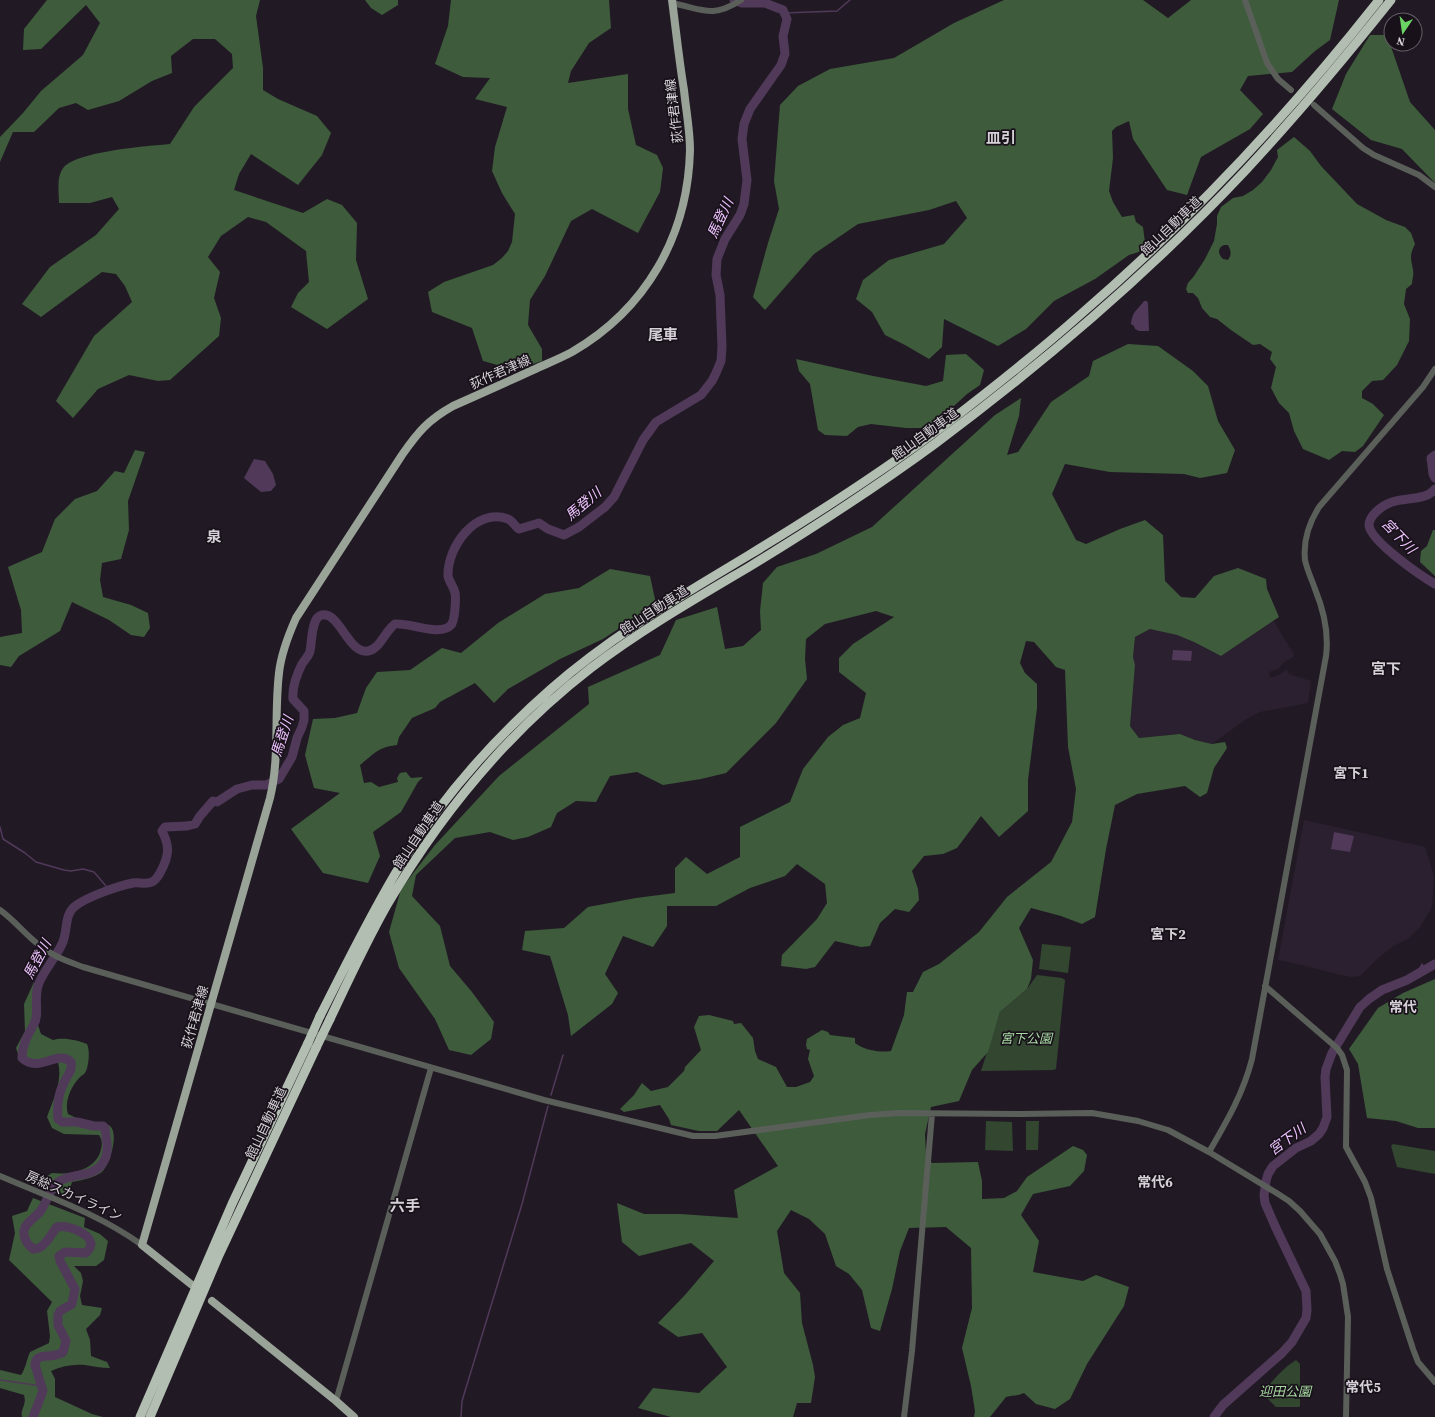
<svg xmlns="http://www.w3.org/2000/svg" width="1435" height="1417" viewBox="0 0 1435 1417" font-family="'Source Serif 4','Noto Sans JP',serif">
<rect width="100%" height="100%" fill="#211a24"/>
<path fill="#2b202f" d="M1274,621L1285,640L1294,654L1293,657L1283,663L1278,669L1269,672V675L1271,678L1279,675L1287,669L1289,674L1311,681L1308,703L1260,712L1245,720L1212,744L1195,740L1180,734L1139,738L1130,726L1135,666L1133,657L1135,637L1150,629L1177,635L1194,642L1221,656Z
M1304,820L1425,847L1434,876L1432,907L1420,927L1409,938L1392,947L1376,960L1360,976L1351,977L1333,973L1302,965L1278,960Z"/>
<path fill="#324630" d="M1042,944L1071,947L1068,973L1039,969Z
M1037,975L1062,978L1065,980L1056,1069L1053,1070L981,1071L1000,1012L1027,989Z
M986,1121L1012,1122L1013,1151L985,1150Z
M1026,1121H1039L1038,1150H1026Z
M1393,1144L1435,1151V1174L1397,1167L1391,1146Z
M1296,1360L1300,1364V1406L1299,1407H1276L1264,1395C1266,1385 1287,1365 1296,1360Z"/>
<path fill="#3e5b3c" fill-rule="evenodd" d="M47,0H260L256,16L263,68V90L278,99L317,116L331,133L322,155L298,185L251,154L239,174L234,190L303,213L327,199L342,205L357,223L356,260L368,299L327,329L291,307L298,293L309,282L306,251L266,222L248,217L221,236L208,257L220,272L214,298L221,318L219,336L170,380L158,381L129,375L98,389L73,418L56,401L94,336L132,302L125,286L116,274L102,272L41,317L22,304L50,267L96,235L119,209L112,197L90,203H59C59,192 56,176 64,167C79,151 148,146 170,144L194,107L233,68L232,54L215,39H193L171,56L172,73L152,81L119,101L88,110L76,103L59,108L34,132H13L0,162V137L23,113L41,91L83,55L100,23L86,5L41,49L23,50L24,29Z
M365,0H398V5L382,15L371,8Z
M451,0H609L611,28L589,43L571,71L568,83L628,74V109L636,145L657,155L663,168L660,192L638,233L592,209L571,221L545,276L530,300L528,325L542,349V361L515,370L483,361L472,328L432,312L428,292L444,282L493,265L502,258L508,251L512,242L515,214L502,193L492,171L495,147L507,107L475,99L490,78L463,77L435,64L448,26Z
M1004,0H1143L1168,18L1191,0H1339L1330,40L1315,51L1292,72L1248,76L1240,90L1263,114L1250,129L1201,157L1187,195L1167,190L1133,139L1129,121L1116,127L1112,131L1113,158L1109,191L1113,202L1122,217L1134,215L1136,222L1143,227L1145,243L1142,251L1129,255L1095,279L1054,301L1026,329L998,346L944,319L942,347L929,359L905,345L885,335L872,312L856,299L863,280L889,260L944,244L967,218L956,201L929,210L858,224L814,254L765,310L753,297L768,243L779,209L774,181L780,105L798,86L830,69L894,58L954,23Z
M1370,35H1387L1410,102L1435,130V183L1402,149L1371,140L1332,109L1346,74Z
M1294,137L1310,151L1321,166L1357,204L1386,220L1405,227L1411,233L1415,244C1409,256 1411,258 1413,270C1414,275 1412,280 1412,284L1406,289L1404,304L1410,319L1409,341L1397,365L1383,380L1372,381L1362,391V398L1373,404L1384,415L1363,446L1355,452L1342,451L1329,460L1303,449L1294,431L1289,413L1279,403L1271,388L1276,367L1270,359L1272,352L1260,344L1253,345L1231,330L1217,319L1210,317L1202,308L1198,298L1193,293H1188L1186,289L1188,283L1194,276L1205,259L1214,241L1217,224V216L1221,207L1233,198L1243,196L1253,190L1262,182L1271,170L1278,157L1277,150ZM1224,245H1228C1231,251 1232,254 1228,260L1223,259C1218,254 1217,248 1224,245Z
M1128,344L1158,346L1193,371L1208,386L1218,421L1235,450L1227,473L1200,478L1184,474L1110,472L1065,464L1052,494L1076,540L1086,544L1120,529L1145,520L1163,535L1165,581L1181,597L1195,598L1214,576L1238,568L1266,579L1267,589L1279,617L1221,656L1194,642L1177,635L1150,629L1135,637L1133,657L1135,665L1130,726L1139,738L1180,734L1195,740L1212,744L1225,742L1227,748L1214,768L1207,793L1200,797L1185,786L1137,794L1115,805L1106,849L1095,917L1082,924L1061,916L1031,908L1019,928L1033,960L1031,979L1027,989L1000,1012L988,1052L972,1070L959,1101L931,1107L925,1134L926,1155L932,1163L978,1162L982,1181V1199L1004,1198L1017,1191L1027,1177L1073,1146L1083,1150L1087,1155L1084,1171L1070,1186L1033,1194L1021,1215L1039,1241L1033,1272L1083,1281L1096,1275L1129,1287L1124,1306L1087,1364L1070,1399L1055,1409L1036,1404L1024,1393C1018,1396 1012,1395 1006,1397L990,1417H974L975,1411L971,1386L962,1348L972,1308L971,1248L946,1227L909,1228L900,1251L892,1289L880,1331L871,1328L862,1290L849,1274L836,1266L825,1234L809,1219L791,1210L777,1231L784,1273L800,1293L802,1323L813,1365L815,1377L811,1403H797L793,1417H671L638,1408L653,1388L699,1393L727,1367L702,1333L678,1337L658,1323L685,1295L714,1261L691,1243L639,1256L622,1242L617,1203L644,1214H680L738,1218L734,1190L778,1166L739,1110L717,1131H699L671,1125L669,1119L660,1105L624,1112L620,1109L634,1095L642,1083L651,1091L668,1087L684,1071L685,1067L701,1050L694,1027L699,1016L709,1015L733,1021L734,1024L741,1023L753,1038L755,1051L758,1059L776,1067L787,1087H796L810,1082L814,1076L808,1059L810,1050L807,1049L806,1045L807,1039L822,1030L828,1032L830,1035L855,1038V1043C864,1050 880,1053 891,1051L904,1015L907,992H913L923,972L939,964L979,932L1007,897L1051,862L1072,822L1076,789L1068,747L1065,670L1056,667L1034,642L1026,641L1020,663L1025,673L1037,684V708L1028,780V811L999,837L981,816L957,848L943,854L924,856L912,871L918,889L919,900L909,912L895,909L880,923L870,946L861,947L835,941L815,967L806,969L781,966L782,955L817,919L827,903L825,884L797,864L785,876L750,888L716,906H667V926L653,947L623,936L605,974L618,993L612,1004L571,1036L568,1015L550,956L522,950L525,931L564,928L588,907L636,898L675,893V868L686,857L707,874L740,857V827L790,802L803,769L828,737L843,725L860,718L866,693L839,672V658L853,644L894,617L876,611L825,624L806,639L805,659L807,679L776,723L726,773L701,779L663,785L637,772L610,776L596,802L576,801L557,813L551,827L528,837L513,840L490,832L455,838L416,875L412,896L440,926L450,966L472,992L494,1022L491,1039L471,1055L449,1050L435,1019L399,968L389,932L401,889L435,845L499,776L589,704L588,687L660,655L676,620L717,607L725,649L743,646L761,630L760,611L763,583L777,567L816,554L872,527L995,415L1021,398L1019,416L1007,455L1018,452L1051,402L1089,376L1093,361Z
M966,354L984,370L980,385L967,394L930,428H906L871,424L858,427L847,436L825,435L818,430L810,384L799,371L796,359L873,376L926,386L943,381L946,355Z
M135,450L145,452L128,501L129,530L121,559L102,563L100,580L103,597L131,605L148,613L150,628L144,637L131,635L109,620L72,602L60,631L19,656L11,667L0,665V637L22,633L21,610L8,567L42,552L55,519L75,499L97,491L115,471L124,473Z
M1435,455V483C1429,475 1424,461 1435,455Z
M1433,530H1435V576L1420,562L1421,551L1427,546Z
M610,569L650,576L656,604L603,639L560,659L508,689L494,703L475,683L440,702L435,708L412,718L399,737L397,745C378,747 374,754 360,765L364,783L371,782L379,787L398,782L397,778L400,773L406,772L411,778L423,777L418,782L401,812L373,832L380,856L368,883L323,873L291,829L340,793L314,788L305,755L313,719L335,718L357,713L366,688L377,672L410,670L442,648L461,653L498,623L545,594L579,588Z
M1435,979V1128H1418L1396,1121L1367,1118L1358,1064L1349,1049L1378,1008L1403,993Z
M34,982V1013L41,1034L53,1040C63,1037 77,1040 87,1044C90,1050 89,1064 86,1071C85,1074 82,1075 80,1077C71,1086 64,1102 68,1114C76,1118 85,1122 94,1123C99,1124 106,1123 110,1126C119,1134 110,1164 102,1172C94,1178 82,1180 72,1182L67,1198L35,1184L52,1173C69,1175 93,1171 100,1153C102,1146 103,1141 99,1135L64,1134L52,1128L47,1117C53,1100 63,1081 58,1062C38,1062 25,1079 16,1048L25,1031L24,1004Z
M33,1198L85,1218L84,1227L100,1234L108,1241L104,1260L96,1266H74L81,1273L83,1281L80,1296L82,1305L102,1308L100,1315L86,1329L90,1340L91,1356L107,1362L110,1368C101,1368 93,1366 85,1365C73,1364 62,1366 51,1371L55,1379V1397L92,1414L103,1417H22C20,1408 27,1406 24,1395L0,1388V1370L21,1375C25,1370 27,1359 30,1352L49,1343L50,1336L47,1311L52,1302L9,1260L15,1233L12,1216L27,1211Z"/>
<path fill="#51395a" d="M1144,301H1147L1148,303L1149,331H1139L1135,329L1134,326L1131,324C1133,310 1136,312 1144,301Z
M254,459L265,461L273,474L276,485L271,491L261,492L244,478Z
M1173,650L1192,651L1191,661L1172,660Z
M1334,832L1354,836L1350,852L1331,849Z
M1435,959V966L1424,975L1420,976L1417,971L1422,963L1425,967C1430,966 1432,964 1435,959Z
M1332,1051L1335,1055L1328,1069L1326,1085L1323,1084C1323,1074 1325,1067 1330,1059L1329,1056Z"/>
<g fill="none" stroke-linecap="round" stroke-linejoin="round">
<path stroke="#51395a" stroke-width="1.5" d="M784,13L837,11L850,0
M0,827L3,839L25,853L36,862L64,870L71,871L83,869L94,872L106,886L108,890
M551,1095L563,1055
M0,1380L42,1386
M461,1417L462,1401L522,1204L548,1106"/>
<path stroke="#51395a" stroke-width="9" d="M1435,455L1431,458L1433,474L1435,478
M1435,489C1426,501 1405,497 1392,502C1386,504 1381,507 1376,512C1373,515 1369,520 1369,525C1370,541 1421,576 1435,584
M33,1417L43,1391L35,1365C36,1351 52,1360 63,1352L66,1341L58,1325V1315L60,1311L72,1304L75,1289L60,1261L59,1256L65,1252L86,1253L90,1248L91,1243C88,1232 67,1225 57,1227C50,1235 44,1250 33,1249C27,1244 23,1239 24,1231C25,1222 36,1218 41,1210C47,1202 50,1188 58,1182C72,1172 94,1179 104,1161C110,1151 106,1139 105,1128L103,1126H94L77,1122H62L58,1119C57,1109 58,1094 63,1085C66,1076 73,1072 71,1062C57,1049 39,1074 22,1058C22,1045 28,1035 34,1024C40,1014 33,996 39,983C45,969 56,957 62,944C68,932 64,916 74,907C86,897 118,886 133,883C139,882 146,885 152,882C156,880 159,875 161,871C169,856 170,846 162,831L165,827L187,826L195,824L200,816L213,801L217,802L237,789L252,785H266L279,779L292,757L297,738L302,727L304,720V711L293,699C292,688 297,674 302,664C305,659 309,656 310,651C312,643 311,617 322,615C340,612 348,654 368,651C380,649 385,631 395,624C409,622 440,637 451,625C455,621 456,599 455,593C454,587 449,582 448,576C447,547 476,507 508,519C513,521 515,527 519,529L539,523L548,529L564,535L579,527L605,507L614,497L643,440L656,422L701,395L712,381L716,373L721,361L722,347L720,295L716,275L717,259L725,239L740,215L744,204L747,180L742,139L744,124L750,109L781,65L785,54L783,36L787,19L783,10L765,3H742L734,0
M1214,1417L1223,1405L1282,1353L1292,1342L1306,1318L1307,1310L1306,1291L1275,1226L1265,1203L1264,1195L1266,1181L1268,1174L1273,1166L1296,1148L1311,1141L1319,1134L1323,1128L1327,1117L1325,1077L1326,1069L1332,1053L1360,1007L1369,999L1382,990L1407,980L1435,964"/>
<path stroke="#5b5f5a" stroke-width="6" d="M1245,0L1267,63L1278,79L1291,90
M672,3C702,9 712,19 741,0
M1314,105L1363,148L1374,155L1419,175L1435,187
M0,910C14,920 25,934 39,945C52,956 67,961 83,967L544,1100L693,1136H715L811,1123L870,1115L899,1113L1020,1114L1092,1113L1138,1121L1168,1130L1209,1152L1275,1192L1289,1201L1300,1211L1320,1234L1335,1261L1340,1274L1343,1284L1348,1317L1346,1417
M1265,986L1337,1048L1342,1055L1347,1070L1346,1147L1365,1182L1371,1198L1387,1269L1413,1349L1418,1362L1435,1382
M1209,1152C1227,1121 1243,1094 1252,1059L1326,656C1329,633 1324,611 1315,589C1312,580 1307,570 1305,560C1303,541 1309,523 1319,507L1423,387L1435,369
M0,1176C49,1197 99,1214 142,1245
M336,1401L431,1068
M904,1417L912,1351L932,1114"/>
<path stroke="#99a398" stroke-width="8" d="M192,1285L142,1245L270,798C280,757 274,715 279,673C281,654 288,636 296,618L402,455C418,432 428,420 453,406C480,394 507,382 533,370C546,364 559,359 572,352C646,309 688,236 690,150C690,130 686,110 684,90C679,60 676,30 672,0
M212,1301L336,1401L354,1417"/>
<path stroke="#b2beb1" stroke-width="9" d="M320,1016C346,965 371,913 401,864C441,799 494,739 551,689C611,636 681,596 749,555C815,515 880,473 942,427C989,391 1036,354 1081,314C1190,220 1290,113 1379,0
M330,1019C348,981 366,942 387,905C440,815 508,732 591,668C641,630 695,599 749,567C813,528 876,487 936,443C1046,361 1151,271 1245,171C1296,116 1344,59 1391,0
M140,1417L232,1204L308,1043
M150,1417L219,1255L316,1048"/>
<path stroke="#b2beb1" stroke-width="9" d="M308,1043L320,1016
M316,1048L330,1019"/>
</g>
<g text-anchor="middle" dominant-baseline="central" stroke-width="3.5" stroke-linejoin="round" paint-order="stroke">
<g font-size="13" fill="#d6d1d8" stroke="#18111a">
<text transform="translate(674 111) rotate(-97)">荻作君津線</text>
<text transform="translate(1171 226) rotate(-44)">館山自動車道</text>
<text transform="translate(500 372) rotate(-24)">荻作君津線</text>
<text transform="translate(925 434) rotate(-36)">館山自動車道</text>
<text transform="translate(654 610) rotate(-33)">館山自動車道</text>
<text transform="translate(418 835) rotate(-56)">館山自動車道</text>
<text transform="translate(195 1017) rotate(-74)">荻作君津線</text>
<text transform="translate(266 1123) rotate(-65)">館山自動車道</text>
<text transform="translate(74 1196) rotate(24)">房総スカイライン</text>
</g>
<g font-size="13" font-style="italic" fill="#a8daa3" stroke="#18111a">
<text x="1026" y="1038">宮下公園</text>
<text x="1285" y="1391">迎田公園</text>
</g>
<g font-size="14" font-style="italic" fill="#eec4ff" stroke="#18111a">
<text transform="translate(720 218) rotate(-65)">馬登川</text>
<text transform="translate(583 504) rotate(-40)">馬登川</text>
<text transform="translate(1399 536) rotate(46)">宮下川</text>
<text transform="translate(282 736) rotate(-72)">馬登川</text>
<text transform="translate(37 959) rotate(-62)">馬登川</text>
<text transform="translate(1287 1139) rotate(-36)">宮下川</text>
</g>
<g font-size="14" font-weight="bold" fill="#d6d1d8" stroke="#18111a">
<text x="1351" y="773">宮下1</text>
<text x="1168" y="934">宮下2</text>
<text x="1403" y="1007">常代</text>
<text x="1155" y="1182">常代6</text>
<text x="1363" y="1387">常代5</text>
</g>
<g font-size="15" font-weight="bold" fill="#d6d1d8" stroke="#18111a">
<text x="1001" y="137">皿引</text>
<text x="663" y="334">尾車</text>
<text x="214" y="536">泉</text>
<text x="1386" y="668">宮下</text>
<text x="405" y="1205">六手</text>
</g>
</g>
<g transform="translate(1403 32) rotate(193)"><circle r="19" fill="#18111a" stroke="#645e66"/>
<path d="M0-3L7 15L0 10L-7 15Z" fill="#6ad364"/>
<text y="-6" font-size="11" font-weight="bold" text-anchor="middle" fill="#d6d1d8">N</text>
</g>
</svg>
